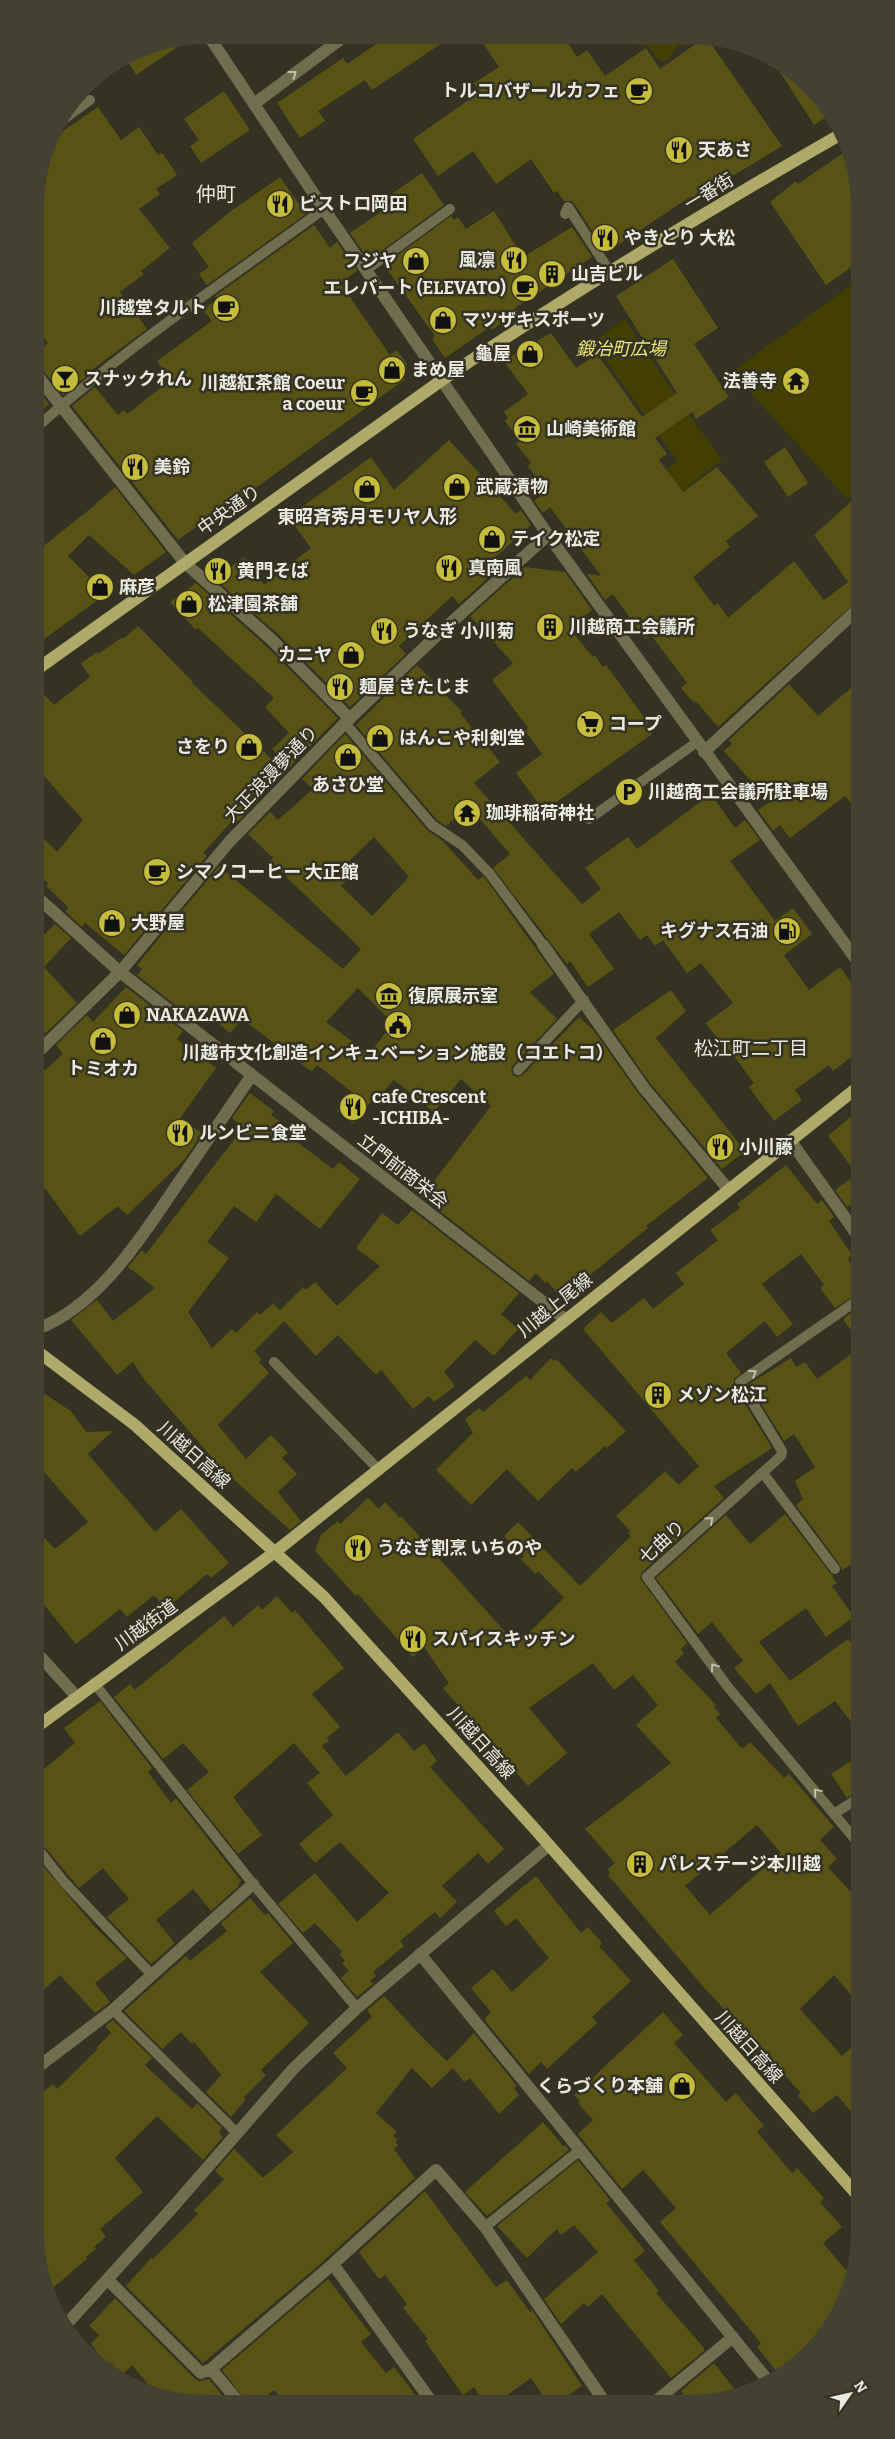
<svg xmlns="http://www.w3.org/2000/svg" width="895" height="2439" viewBox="0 0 895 2439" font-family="Bitter,'Noto Sans JP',serif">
<rect width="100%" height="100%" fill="#333223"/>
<path fill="#433e02" d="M624,38H693L686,45L678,46L670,58L664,61L658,59L647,45C638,45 630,45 624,38Z
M857,281V489L847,499L732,372Z
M625,319L673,392L722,460L646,519L629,497L677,461L593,342Z"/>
<path fill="#585315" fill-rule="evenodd" d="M388,36L451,37L372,90L365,80L318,111L325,121L300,138L277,103L343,58L347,64Z
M479,37H564L577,57L587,50L605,76L646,48L660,69L704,38H707L782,146L693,200L690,197L606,253L574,203L571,201H564L557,191L554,193L531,159L496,184L473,151L438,176L413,139L480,92L474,83L499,67Z
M191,38L136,75L125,57L140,48Z
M772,57L810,85L831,114L814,125L771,58Z
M224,91L250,130L201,163L190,146L199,140L184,119Z
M98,107L121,140L139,127L158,155L162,153L177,175L156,189L160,194L139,209L170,248L141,271L144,274L120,292L147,329L85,375L86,377L63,395L42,369L36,366V353L48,343L36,328L35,194L50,140Z
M849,149L857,172V263L826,285L770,202L796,181L798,184Z
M422,173L444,205L369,260L350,233L385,209L380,202Z
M280,177L306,214L207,285L199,274L209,267L192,243L231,211Z
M494,211L523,257L572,227L592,257L515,308L518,312L492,330L490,327L445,358L432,339L435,336L384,265L451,216L454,220L458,217L466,229Z
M314,225L330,248L337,242L357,271L340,283L390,355L397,350L407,364L404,380L220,514L218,511L178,540L72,406L95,387L118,415L124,410L127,414L171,380L157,361L212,321L203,310L217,299L215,296Z
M673,259L718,328L694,344L729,397L696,419L692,412L655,438L667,454L659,460L683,492L717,467L758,516L726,541L730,547L693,577L714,606L718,603L728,618L794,561L824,600L848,582L814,535L857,496V601L718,727L696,701L694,703L681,688L687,683L651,635L645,639L613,594L605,600L587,574L601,576L550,507L543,513L534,501L546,492L528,466L531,463L516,444L520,441L505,421L508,418L504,412L528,394L506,364L512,360L510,357L551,333L576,368L597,354L642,417L677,393L616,296Z
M36,387L49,404L36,415Z
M449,440L516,514L521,510L531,525L490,562L504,564L459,604L452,596L399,646L406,654L350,707L278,634L209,574L224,563L228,569L244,557L264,585L311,548L288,517L371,457L394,490Z
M785,447L808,483L788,497L764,462Z
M115,487L166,552L134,575L89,535L68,556L106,594L36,645V552L90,509Z
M525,567L565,572L592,610L569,628L593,657L595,655L603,667L606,665L648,723L646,725L652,734L544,811L516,773L542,754L525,731L528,728L492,680L513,663L470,616Z
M196,583L266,646L338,718L290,767L272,749L289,733L265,707L274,698L198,628L196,630L170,602Z
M138,626L193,682L192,683L279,766L252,795L258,801L236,823L233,820L203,853L207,856L124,955L85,923L82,927L66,912L68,907L46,886L48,883L36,872V831L57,852L83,820L36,767V686L54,705L90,677L81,663L97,652L98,654L121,638L123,639Z
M417,665L462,712L460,713L500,762L474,783L582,904L601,889L585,868L628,837L637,849L711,794L735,828L745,820L760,840L730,861L775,921L793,908L812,934L784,955L809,990L840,967L858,992V1052L833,1071L829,1065L795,1090L802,1100L774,1121L749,1087L754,1083L721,1039L719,1041L706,1023L733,1003L701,963L687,973L663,940L655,946L647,935L640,940L619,912L589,934L614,969L588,987L570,961L567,964L493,868L510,854L473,811L471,813L467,808L446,826L437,820L356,725Z
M857,683L858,812L845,796L790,838L780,825L773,831L758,810L770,802L724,751L732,744L729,740L789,684L818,716Z
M345,734L427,830L443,841L478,880L483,876L485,878L554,974L530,992L557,1019L513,1065L511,1069L513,1075L517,1077L523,1075L579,1017L594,1031L638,1093L708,1178L646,1226L648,1228L590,1275L588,1274L562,1298L547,1281L545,1283L536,1273L529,1281L422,1197L491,1106L461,1079L434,1112L394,1080L375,1102L372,1100L353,1124L337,1111L352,1092L317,1065L312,1072L242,1019L230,1033L201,1009L193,1019L137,975L142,969L137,965L219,866L343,969L361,949L270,861L273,858L248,834L270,812L278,820L313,789L302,779ZM374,837L409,877L372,916L341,886L346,881L337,873ZM358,988L393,1023L369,1054L326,1022Z
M55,924L71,938L44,967L77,1003L46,1033L37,1022L36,943Z
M126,987L183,1031L177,1039L216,1068L180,1118L202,1133L186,1158L127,1215L118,1206L80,1236L45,1188L37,1194V1077L63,1054L56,1045L87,1015L93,1022Z
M671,990L686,1011L656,1038L745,1151L722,1169L650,1083L613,1030Z
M250,1093L274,1111L271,1115L292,1130L288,1135L333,1169L339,1162L360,1179L320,1229L276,1194L256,1222L234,1206L207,1242L229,1258L188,1312L212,1348L232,1329L236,1333L257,1312L260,1315L273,1303L280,1310L303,1287L306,1290L315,1282L337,1306L380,1266L356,1248L382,1213L398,1225L412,1210L519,1293L501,1314L518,1329L494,1356L475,1340L444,1372L455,1386L434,1402L429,1396L413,1409L381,1370L376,1375L338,1335L316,1356L284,1321L254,1351L261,1359L259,1362L269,1373L218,1425L246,1459L271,1435L288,1453L282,1458L297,1474L278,1492L301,1521L290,1530L221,1468L143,1378L133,1362L117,1375L71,1320L97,1300L113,1321L155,1288L128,1267L142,1250L146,1254L243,1128L232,1118Z
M858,1110V1198L847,1207L835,1190L857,1174L828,1136Z
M786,1165L817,1204L822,1200L834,1217L829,1221L852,1255L848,1259L858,1273V1293L835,1308L820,1288L824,1285L801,1254L762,1284L793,1324L777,1337L765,1321L726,1353L741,1373L734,1379V1386L772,1448L714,1486L724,1498L642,1572L640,1578L687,1643L681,1649L684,1654L675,1662L716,1705L714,1707L720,1714L716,1718L742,1749L750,1742L784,1778L789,1774L834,1827L820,1840L837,1859L828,1867L859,1901V2004L834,1975L800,2009L842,2056L859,2041V2121L837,2095L813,2113L798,2096L801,2093L700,1983L608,1875L610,1873L608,1869L615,1863L585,1829L671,1763L636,1725L658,1705L633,1675L614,1690L593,1663L529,1708L567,1753L528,1786L443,1688L449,1683L424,1647L413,1657L358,1594L356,1596L315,1551L321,1535L338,1521L340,1524L368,1498L379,1509L385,1502L400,1518L401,1516L517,1645L564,1598L538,1571L536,1574L521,1559L524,1556L504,1536L518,1522L580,1586L631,1536L628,1533L630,1531L616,1516L665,1471L679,1485L699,1466L584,1330L585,1327L601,1312L612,1323L644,1298L653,1309L684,1284L676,1273L718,1240L710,1230L740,1208L737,1204ZM757,1825L781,1853L710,1915L685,1886Z
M858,1308V1340L843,1319Z
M858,1349L859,1559L842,1570L840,1565L796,1505L803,1499L795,1481L815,1467L794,1434L784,1441L749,1384L791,1358L796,1367L805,1362L817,1379Z
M551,1358L554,1361L556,1359L626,1431L607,1448L605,1446L576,1472L572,1468L538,1501L507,1469L471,1505L436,1470L473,1433L465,1419L479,1408L483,1412L526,1376L530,1380Z
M37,1389L71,1411L86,1432L113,1431L88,1454L155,1532L181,1509L229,1563L211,1578L207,1574L166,1609L154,1595L127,1617L120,1609L76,1644L37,1596V1530L55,1549L88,1522L37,1464Z
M785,1514L830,1573L834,1576L832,1577L837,1583L832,1586L854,1617L826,1637L806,1608L759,1642L790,1681L848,1639L859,1653V1732L835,1701L798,1726L770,1683L756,1694L734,1668L743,1661L712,1622L698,1634L656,1578L726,1515L750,1544Z
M277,1596L292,1613L295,1610L344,1668L312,1694L340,1727L327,1738L329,1741L322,1746L346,1776L398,1732L414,1751L424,1743L437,1761L430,1767L504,1849L488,1864L478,1853L442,1886L457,1902L440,1918L435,1912L400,1941L404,1946L373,1972L376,1976L370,1981L373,1984L357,1997L341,1978L349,1971L342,1963L345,1961L339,1954L342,1952L315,1923L303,1933L278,1904L315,1873L357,1922L389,1893L340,1842L315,1863L299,1844L333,1815L307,1783L320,1773L294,1743L233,1797L262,1835L238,1854L187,1790L209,1772L183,1743L163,1759L114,1697L130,1684L135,1690L224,1616L233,1627L258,1605L262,1610Z
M100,1701L152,1768L148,1772L171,1803L176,1798L241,1881L238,1884L239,1886L211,1911L193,1889L156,1920L175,1943L151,1964L107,1917L129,1899L103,1868L79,1888L43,1845L38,1842V1774L75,1743L64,1728Z
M859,1756V1791L847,1798L831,1774Z
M38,1860L95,1927L127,1958L95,1983L110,2002L95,2013L60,1975L38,1995Z
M536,1876L581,1933L588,1927L602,1943L599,1946L631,1981L592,2017L597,2023L547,2069L541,2062L529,2074L486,2022L485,2018L491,2012L471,1988L493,1969L512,1992L549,1958L516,1918L506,1926L494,1911Z
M250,1898L265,1915L268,1913L293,1943L260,1972L309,2023L261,2070L266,2075L244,2097L246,2099L231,2117L206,2092L221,2075L194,2042L192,2044L181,2032L162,2049L124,2011L186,1956L190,1961L227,1931L221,1923Z
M384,1996L424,2039L447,2061L474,2033L517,2086L514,2088L519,2095L499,2114L470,2078L464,2082L453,2068L432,2088L412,2068L376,2113L397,2132L393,2136L398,2140L395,2142L398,2145L394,2149L415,2178L318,2266L203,2363L126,2286L152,2257L153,2259L198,2214L194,2210L224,2179L215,2171L234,2149L263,2178L293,2152L276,2135L347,2068L333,2053L372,2017L367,2010Z
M663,2012L683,2035L674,2043L726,2102L736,2093L764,2126L757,2132L792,2173L797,2168L824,2198L820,2202L842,2227L823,2243L852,2277L847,2299L821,2342L779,2374L757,2347L761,2343L660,2222L676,2208L643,2170L622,2189L578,2134L593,2120L578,2103L580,2101L574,2095Z
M113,2020L152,2058L145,2065L192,2109L197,2103L222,2128L219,2133L223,2137L203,2160L157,2116L115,2158L143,2192L100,2229L106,2237L94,2247L96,2249L86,2257L87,2259L48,2292L38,2267V2096L53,2084L57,2089L98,2049L96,2048L111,2033L105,2026Z
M543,2122L564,2147L565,2145L569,2150L487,2216L465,2192Z
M578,2160L610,2200L606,2203L645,2251L634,2260L659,2291L656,2293L704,2348V2351L671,2378L602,2294L588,2307L584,2303L561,2324L544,2299L598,2252L574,2225L561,2235L557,2229L527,2258L497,2226Z
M425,2191L496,2287L507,2280L530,2312L532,2310L582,2386L560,2401H546L531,2378L499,2401H483L474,2387L463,2395L425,2341L428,2339L403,2308L407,2304L385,2275L379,2279L359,2252Z
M328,2279L371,2334L361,2342L386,2373L394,2367L420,2401H283L274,2390L261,2401H246L222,2370Z
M115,2298L195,2379L200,2381L209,2379L227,2401H172L158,2396L132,2365L123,2374L112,2364L103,2360L91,2344L99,2335L89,2326Z
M714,2363L739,2395L723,2401H689L681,2391Z"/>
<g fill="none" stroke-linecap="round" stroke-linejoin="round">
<path stroke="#706e4f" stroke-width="10" d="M56,125L90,100
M565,214L568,207L610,272
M366,270L450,209
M36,428C125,348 227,280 324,209
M345,723L432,825L462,845L490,874L543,945
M589,819L697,742
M518,1070L584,1000
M858,1300L740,1382L782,1451L781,1456L647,1577L728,1687L859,1844
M274,1362L379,1470
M763,1473L835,1569
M94,1683L253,1884L357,2008
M835,1813L859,1798
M38,1849L64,1882L151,1974
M113,2010L237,2133
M485,2227L580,2150"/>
<path stroke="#706e4f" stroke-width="12" d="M254,104L345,36
M36,374L185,563L272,640L350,719
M704,752L857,610
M36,896L120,972L565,1319
M543,945L644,1088L728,1189
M37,1053L120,972L230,841L345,723L433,639L548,535
M790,1140L858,1236
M37,1329C101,1305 144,1233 181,1179C204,1145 228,1110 252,1075
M37,1653L77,1697
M420,1954L770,2383
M38,2067L113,2010L253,1884
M333,2264L431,2401
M108,2280L201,2373L211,2369L333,2264L436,2170L485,2227L604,2401
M211,2369L238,2401
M656,2401L733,2337"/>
<path stroke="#706e4f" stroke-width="12" d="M208,35L324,209L548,535L858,962
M64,2327L173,2207L294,2068L357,2008L549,1845"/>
<path stroke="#afaa69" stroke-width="12" d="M36,670L442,380C572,292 707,211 843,133
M37,1351L135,1425L324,1597L534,1828L860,2198
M38,1726L275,1552L858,1087"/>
</g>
<defs><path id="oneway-chevron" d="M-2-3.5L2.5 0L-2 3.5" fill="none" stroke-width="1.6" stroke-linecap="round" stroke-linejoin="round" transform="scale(1.25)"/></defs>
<g stroke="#bfbfae">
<use href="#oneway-chevron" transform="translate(293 74) rotate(-37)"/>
<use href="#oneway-chevron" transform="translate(753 1373) rotate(-34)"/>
<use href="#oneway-chevron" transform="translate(710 1520) rotate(-42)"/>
<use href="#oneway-chevron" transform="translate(714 1667) rotate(-127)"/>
<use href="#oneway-chevron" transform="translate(817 1792) rotate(-130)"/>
</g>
<defs>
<g id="cafe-disc" transform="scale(1.4375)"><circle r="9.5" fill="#c6bc3c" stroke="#333223"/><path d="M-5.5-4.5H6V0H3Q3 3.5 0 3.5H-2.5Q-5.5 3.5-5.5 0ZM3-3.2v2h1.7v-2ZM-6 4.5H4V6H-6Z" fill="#111"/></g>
<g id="restaurant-disc" transform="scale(1.4375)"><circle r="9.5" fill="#c6bc3c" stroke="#333223"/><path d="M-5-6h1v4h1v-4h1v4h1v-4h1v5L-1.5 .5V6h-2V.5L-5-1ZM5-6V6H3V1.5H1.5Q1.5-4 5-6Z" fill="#111"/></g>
<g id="shop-disc" transform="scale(1.4375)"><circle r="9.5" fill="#c6bc3c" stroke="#333223"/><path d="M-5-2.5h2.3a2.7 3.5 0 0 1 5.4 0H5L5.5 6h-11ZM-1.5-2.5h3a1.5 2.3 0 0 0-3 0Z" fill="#111"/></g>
<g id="building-disc" transform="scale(1.4375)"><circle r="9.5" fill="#c6bc3c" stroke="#333223"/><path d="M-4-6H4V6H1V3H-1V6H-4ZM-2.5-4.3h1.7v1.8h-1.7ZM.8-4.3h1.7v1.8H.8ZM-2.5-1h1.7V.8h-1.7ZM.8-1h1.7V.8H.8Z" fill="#111"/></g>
<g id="bar-disc" transform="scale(1.4375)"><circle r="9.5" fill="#c6bc3c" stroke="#333223"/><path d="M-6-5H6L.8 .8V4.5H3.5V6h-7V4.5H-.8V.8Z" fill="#111"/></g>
<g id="temple-disc" transform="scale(1.4375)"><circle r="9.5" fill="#c6bc3c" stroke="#333223"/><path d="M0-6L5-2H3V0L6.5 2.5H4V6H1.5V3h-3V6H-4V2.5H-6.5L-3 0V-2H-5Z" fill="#111"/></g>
<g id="museum-disc" transform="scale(1.4375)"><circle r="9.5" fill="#c6bc3c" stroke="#333223"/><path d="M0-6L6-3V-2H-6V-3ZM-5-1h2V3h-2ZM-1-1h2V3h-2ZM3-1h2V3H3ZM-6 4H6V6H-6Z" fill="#111"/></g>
<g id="supermarket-disc" transform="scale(1.4375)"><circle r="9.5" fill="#c6bc3c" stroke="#333223"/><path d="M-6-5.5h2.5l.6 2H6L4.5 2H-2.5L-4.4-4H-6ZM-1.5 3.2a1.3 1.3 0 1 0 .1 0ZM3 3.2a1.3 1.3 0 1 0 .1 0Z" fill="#111"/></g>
<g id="parking-disc" transform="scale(1.4375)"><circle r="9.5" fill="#c6bc3c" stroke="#333223"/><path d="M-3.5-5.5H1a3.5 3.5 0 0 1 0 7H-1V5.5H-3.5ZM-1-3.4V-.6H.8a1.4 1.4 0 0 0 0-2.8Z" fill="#111"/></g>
<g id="fuel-disc" transform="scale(1.4375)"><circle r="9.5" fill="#c6bc3c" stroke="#333223"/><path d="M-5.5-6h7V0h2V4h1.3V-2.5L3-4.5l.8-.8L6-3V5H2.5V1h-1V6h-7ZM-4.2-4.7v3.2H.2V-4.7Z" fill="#111"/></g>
<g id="civic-disc" transform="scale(1.4375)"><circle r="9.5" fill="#c6bc3c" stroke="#333223"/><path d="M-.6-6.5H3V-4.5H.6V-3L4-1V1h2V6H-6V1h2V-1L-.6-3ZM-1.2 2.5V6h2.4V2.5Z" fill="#111"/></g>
</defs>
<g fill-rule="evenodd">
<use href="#cafe-disc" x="639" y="91"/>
<use href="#restaurant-disc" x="679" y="150"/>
<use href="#restaurant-disc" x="280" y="204"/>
<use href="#restaurant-disc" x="605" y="238"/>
<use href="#restaurant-disc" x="514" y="260"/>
<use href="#shop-disc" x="416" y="261"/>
<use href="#building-disc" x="552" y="274"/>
<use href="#cafe-disc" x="525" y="288"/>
<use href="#cafe-disc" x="226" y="308"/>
<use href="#shop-disc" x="443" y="320"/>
<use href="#shop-disc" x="530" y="354"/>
<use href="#shop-disc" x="392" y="370"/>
<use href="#bar-disc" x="65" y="379"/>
<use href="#temple-disc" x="796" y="381"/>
<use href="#cafe-disc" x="364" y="393"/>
<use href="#museum-disc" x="527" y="429"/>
<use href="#restaurant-disc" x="135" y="467"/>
<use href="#shop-disc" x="457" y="487"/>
<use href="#shop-disc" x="367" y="489"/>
<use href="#shop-disc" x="492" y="539"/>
<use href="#restaurant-disc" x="449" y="568"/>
<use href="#restaurant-disc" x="218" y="571"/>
<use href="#shop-disc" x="100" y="587"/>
<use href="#shop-disc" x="189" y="604"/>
<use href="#building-disc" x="550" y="627"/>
<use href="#restaurant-disc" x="384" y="631"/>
<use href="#shop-disc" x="351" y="655"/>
<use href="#restaurant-disc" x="340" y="687"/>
<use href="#supermarket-disc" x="590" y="724"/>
<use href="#shop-disc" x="380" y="738"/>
<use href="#shop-disc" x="249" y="747"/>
<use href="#shop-disc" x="348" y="757"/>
<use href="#parking-disc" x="629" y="792"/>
<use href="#temple-disc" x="467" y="813"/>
<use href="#cafe-disc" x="157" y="872"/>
<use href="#shop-disc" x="112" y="923"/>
<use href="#fuel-disc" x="787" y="931"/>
<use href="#museum-disc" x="389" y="996"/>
<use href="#shop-disc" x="127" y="1015"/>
<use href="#civic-disc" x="398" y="1025"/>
<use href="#shop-disc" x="103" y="1041"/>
<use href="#restaurant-disc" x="353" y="1107"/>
<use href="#restaurant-disc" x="180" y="1133"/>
<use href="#restaurant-disc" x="720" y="1147"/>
<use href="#building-disc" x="658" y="1395"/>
<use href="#restaurant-disc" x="358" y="1548"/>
<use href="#restaurant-disc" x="413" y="1639"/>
<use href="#building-disc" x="640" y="1864"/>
<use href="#shop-disc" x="682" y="2086"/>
</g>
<g text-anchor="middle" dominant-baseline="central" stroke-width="5" stroke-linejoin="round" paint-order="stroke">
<g font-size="18" font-weight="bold" fill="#eaeae1" stroke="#333223" text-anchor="start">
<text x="620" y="91" text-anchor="end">トルコバザールカフェ</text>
<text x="698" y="150">天あさ</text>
<text x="299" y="204">ビストロ岡田</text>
<text x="624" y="238">やきとり 大松</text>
<text x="495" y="260" text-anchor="end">風凛</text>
<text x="397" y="261" text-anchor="end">フジヤ</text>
<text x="571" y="274">山吉ビル</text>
<text x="506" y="288" text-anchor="end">エレバート (ELEVATO)</text>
<text x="207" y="308" text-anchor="end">川越堂タルト</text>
<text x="462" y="320">マツザキスポーツ</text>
<text x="511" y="354" text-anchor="end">龜屋</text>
<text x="411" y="370">まめ屋</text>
<text x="84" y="379">スナックれん</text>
<text x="777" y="381" text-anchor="end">法善寺</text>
<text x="345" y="383" text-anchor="end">川越紅茶館 Coeur<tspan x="345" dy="21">a coeur</tspan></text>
<text x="546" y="429">山崎美術館</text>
<text x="154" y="467">美鈴</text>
<text x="476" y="487">武蔵漬物</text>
<text x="367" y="517" text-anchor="middle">東昭斉秀月モリヤ人形</text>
<text x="511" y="539">テイク松定</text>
<text x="468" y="568">真南風</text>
<text x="237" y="571">黄門そば</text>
<text x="119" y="587">麻彦</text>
<text x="208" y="604">松津園茶舗</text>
<text x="569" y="627">川越商工会議所</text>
<text x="403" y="631">うなぎ 小川菊</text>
<text x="332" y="655" text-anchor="end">カニヤ</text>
<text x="359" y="687">麺屋 きたじま</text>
<text x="609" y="724">コープ</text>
<text x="399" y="738">はんこや利剣堂</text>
<text x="230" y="747" text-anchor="end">さをり</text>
<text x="348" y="785" text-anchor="middle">あさひ堂</text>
<text x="648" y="792">川越商工会議所駐車場</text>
<text x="486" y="813">珈琲稲荷神社</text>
<text x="176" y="872">シマノコーヒー 大正館</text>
<text x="131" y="923">大野屋</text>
<text x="768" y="931" text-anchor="end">キグナス石油</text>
<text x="408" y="996">復原展示室</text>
<text x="146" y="1015">NAKAZAWA</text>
<text x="398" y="1053" text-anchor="middle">川越市文化創造インキュベーション施設（コエトコ）</text>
<text x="103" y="1069" text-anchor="middle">トミオカ</text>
<text x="372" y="1097">cafe Crescent<tspan x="372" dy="21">-ICHIBA-</tspan></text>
<text x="199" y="1133">ルンビニ食堂</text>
<text x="739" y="1147">小川藤</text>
<text x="677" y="1395">メゾン松江</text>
<text x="377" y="1548">うなぎ割烹 いちのや</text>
<text x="432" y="1639">スパイスキッチン</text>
<text x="659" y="1864">パレステージ本川越</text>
<text x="663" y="2086" text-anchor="end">くらづくり本舗</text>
</g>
<g font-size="18" fill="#eaeae1" stroke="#333223">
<text transform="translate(709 192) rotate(-31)">一番街</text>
<text transform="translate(229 510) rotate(-35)">中央通り</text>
<text transform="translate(271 774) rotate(-46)">大正浪漫夢通り</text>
<text transform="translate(403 1171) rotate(38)">立門前商栄会</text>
<text transform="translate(555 1305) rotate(-39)">川越上尾線</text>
<text transform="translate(194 1455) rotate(42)">川越日高線</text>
<text transform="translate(662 1542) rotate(-43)">七曲り</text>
<text transform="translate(146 1625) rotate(-36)">川越街道</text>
<text transform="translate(481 1743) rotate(48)">川越日高線</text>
<text transform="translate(749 2047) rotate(48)">川越日高線</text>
</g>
<g font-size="18" font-style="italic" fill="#efe679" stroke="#333223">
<text x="621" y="349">鍛冶町広場</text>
</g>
<g font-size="19" fill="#eaeae1" stroke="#333223">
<text x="751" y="1048">松江町二丁目</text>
</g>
<g font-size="20" fill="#eaeae1" stroke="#333223">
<text x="216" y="194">仲町</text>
</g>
</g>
<path d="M0 0H895V2439H0ZM206 44H689A162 162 0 0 1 851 206V2233A162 162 0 0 1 689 2395H206A162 162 0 0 1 44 2233V206A162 162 0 0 1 206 44Z" fill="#424132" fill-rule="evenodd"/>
<g transform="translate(850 2394) rotate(56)" stroke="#333223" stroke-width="4" paint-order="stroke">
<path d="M0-4L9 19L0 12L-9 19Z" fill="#eaeae1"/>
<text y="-8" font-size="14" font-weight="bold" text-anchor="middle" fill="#eaeae1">N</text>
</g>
</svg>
